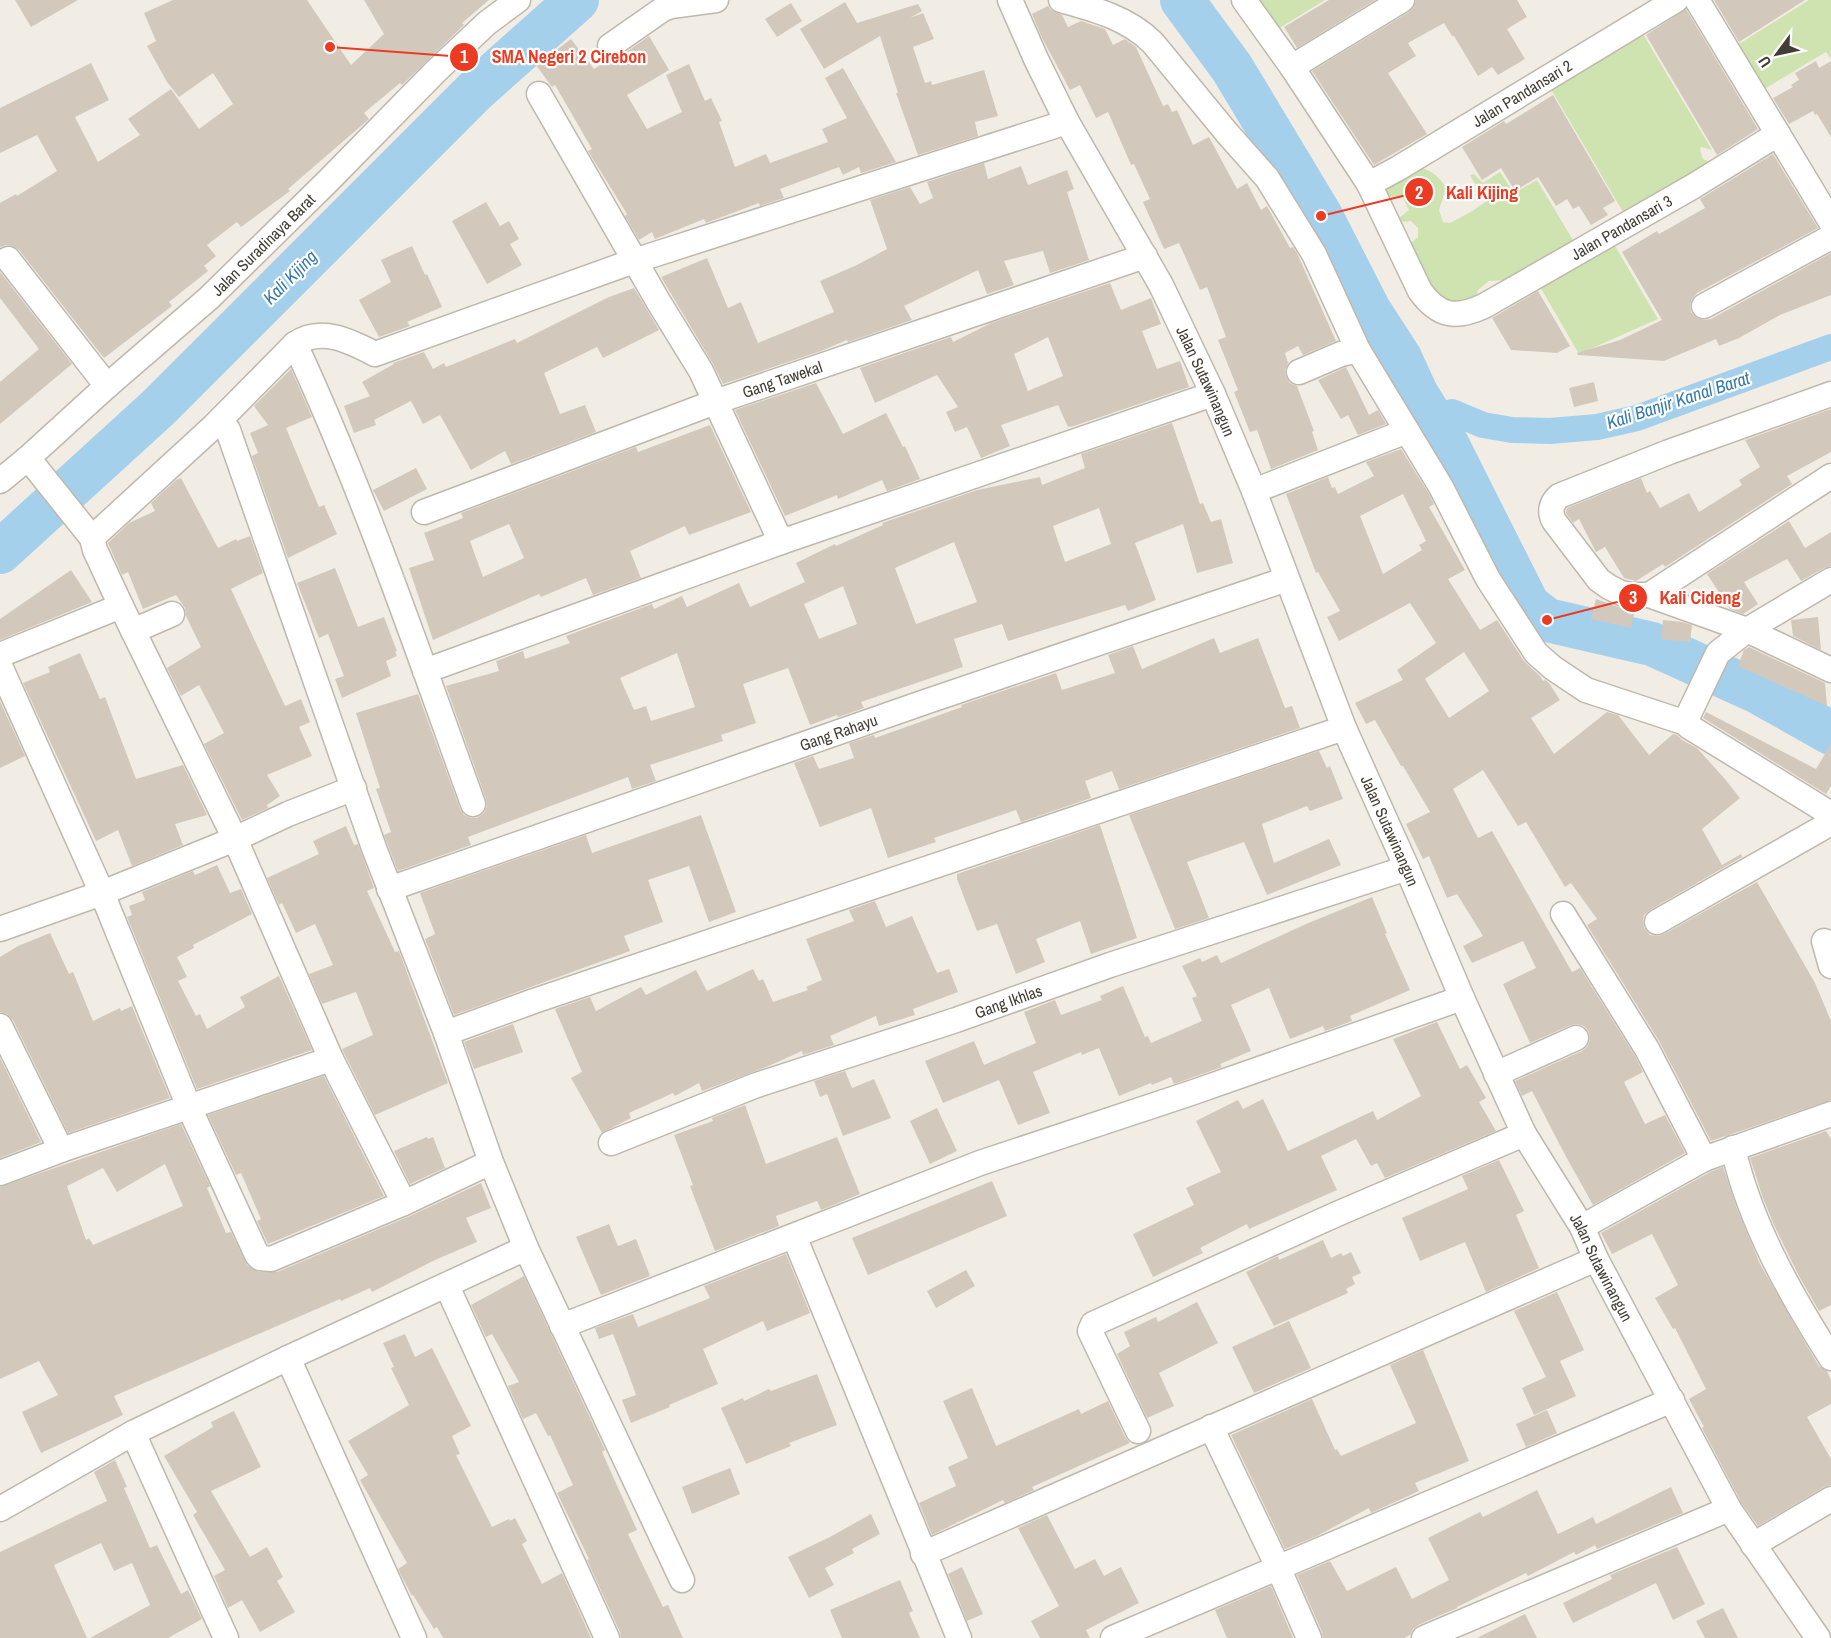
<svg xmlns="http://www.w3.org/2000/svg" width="1831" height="1638" viewBox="0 0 1831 1638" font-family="'Archivo Narrow',sans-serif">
<rect width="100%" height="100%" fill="#f1ede5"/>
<path fill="#cee3b0" d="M1259,0H1325L1278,29Z
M1809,0H1831V59L1826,52L1761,91L1734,49L1739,44Z
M1640,29L1712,150L1701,147L1700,150L1703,159L1710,162L1626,215L1623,212L1548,84Z
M1419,167C1432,171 1439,176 1446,188L1439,210L1443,222L1450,223C1460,218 1483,206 1489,198C1482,189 1474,185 1470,175L1474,174L1483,183L1500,172L1514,193L1537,180L1574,242L1505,280L1489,281L1478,290L1476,302L1440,306L1409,255L1412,242L1418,237V228L1411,221L1403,222L1399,218L1409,210L1402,196L1385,197L1382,185Z
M1612,241L1658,319L1579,354L1539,285Z"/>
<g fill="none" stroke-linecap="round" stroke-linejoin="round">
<path stroke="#a5d0eb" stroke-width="26" d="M1452,412L1483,425L1512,430L1550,431L1597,427L1637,418L1831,347"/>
<path stroke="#a5d0eb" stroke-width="44" d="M1182,0L1232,68L1321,216L1369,310L1400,358L1416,393L1446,442L1528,605L1547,620L1652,644L1758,692L1831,733
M0,552L159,407L475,91L577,0"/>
</g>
<path fill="#d2c9bc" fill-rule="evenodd" d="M15,0H78L31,27Z
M173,0H307L351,65L384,34L364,0H489L462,23L464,25L402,85L400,83L364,113L369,119L288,189L290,191L241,227L237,222L207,245L216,256L204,266L208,271L169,302L172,306L104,358L19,250L13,246L7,245L0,247V203L16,194L17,196L57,171L37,135L0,153V108L91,63L109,100L75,117L98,162L140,135L128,119L171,89L199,129L233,104L213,73L179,97L167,82L147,46L156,41L144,13Z
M1329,0H1375L1297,48L1284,27Z
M1416,0H1517L1527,17L1507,29L1525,59L1498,75L1492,67L1478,76L1454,36H1452L1444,23L1408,43L1416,56L1388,73L1427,134L1374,165L1312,71L1409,12L1414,7Z
M1714,0H1805L1739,42Z
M845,2L857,23L918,4L922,11L910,18L923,13L934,39L913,47L925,83L931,81L932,85L984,70L998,116L975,122L978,136L918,155L896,93H898L880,36L824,69L800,29Z
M791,3L802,21L777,37L765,19Z
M1048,6L1051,10L1062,15L1068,27L1081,21L1105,29L1113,45L1125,39L1136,47L1163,106L1168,104L1172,112L1177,110L1193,145L1209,137L1237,189L1247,183L1261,210L1267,206L1290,248L1293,247L1297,253L1336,341L1303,355L1298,346L1285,353L1288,363L1285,370L1286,377L1290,383L1297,386L1314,431L1312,432L1318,450L1271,469L1257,430L1250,432L1234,392L1238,390L1218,340L1226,337L1207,287L1200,290L1179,243L1164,249L1143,202L1150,199L1134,164L1131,165L1108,112L1096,118L1080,85L1070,90L1042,38L1032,14Z
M1686,9L1758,129L1717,155L1646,35Z
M649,36L669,70L627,95L647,129L682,112L666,75L689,64L705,101L711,98L722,121L719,122L735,167L766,154L770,163L828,142L822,129L847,118L825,78L843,68L896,162L861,173L859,167L843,175L839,167L780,189L784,198L760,206L759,203L706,223L704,219L655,239L652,232L639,240L625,216L627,214L588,151L592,149L555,85L552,87L536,65L571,39L594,69L608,60L618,58Z
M1816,61L1819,68L1831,61V137L1817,114L1815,115L1813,111L1789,124L1773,98L1793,87L1791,85L1799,80L1795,73Z
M1553,95L1615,201L1603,208L1608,215L1591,225L1579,206L1573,209L1567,199L1556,206L1538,177L1515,191L1501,168L1482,180L1462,147L1504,121L1506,124Z
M1773,154L1818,228L1697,293L1692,299L1690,305L1691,312L1697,318L1704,320L1711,319L1831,253V295L1780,315L1739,338L1719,346L1716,339L1664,361L1578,355L1577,353L1620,340L1662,320L1622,252L1657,231L1659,234L1705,208L1700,199Z
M984,163L988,179L1021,166L1028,185L1067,170L1074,189L1067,192L1089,260L1050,273L1043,251L1004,261L1014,285L987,294L978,270L904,306L912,320L848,342L847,340L821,351L723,384L713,364L661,277L707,258L728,308L741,302L758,343L834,312L820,281L857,265L887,249L870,200L910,187L920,204L933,198L927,182Z
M486,202L500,226L509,221L519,239L510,244L522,265L487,284L452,221Z
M412,246L425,275L427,274L442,307L407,322L410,326L379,337L359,300L391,282L381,260Z
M0,272L72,364L0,424V382L39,349L0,298Z
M1110,283L1121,310L1151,298L1161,324L1142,331L1157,369L1180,361L1189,387L1071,427V426L1068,427L1058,405L1001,425L1010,446L981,458L967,427L955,432L946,412L958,407L937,375L875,403L860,368L951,337L953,342L991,323ZM1048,337L1063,376L1028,391L1014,354Z
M634,288L659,330L603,358L597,347L544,373L560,414L585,405L596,432L511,464L505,451L471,470L440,415L423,424L411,401L374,420L376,425L354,433L344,406L370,396L362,382L394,364L393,363L424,352L433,369L444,363L446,367L515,339L517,343L609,297Z
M1538,291L1570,346L1557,353L1511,350L1492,318Z
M1346,367L1369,415L1378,410L1386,424L1358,435L1348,415L1341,419L1318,380Z
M291,369L312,417L286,428L319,507L324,505L337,534L288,558L252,456L258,453L250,433L268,425L254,406Z
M1594,382L1598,401L1574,407L1569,388Z
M816,383L843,434L886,413L903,447L905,446L920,479L887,491L882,480L838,499L837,495L785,516L735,410Z
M1831,409V452L1787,476L1792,484L1665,567L1663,564L1636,581L1624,578L1605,547L1596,552L1579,519L1573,523L1566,513L1567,508L1641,478L1647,493L1650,491L1660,508L1689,493L1699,512L1742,485L1739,480L1760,467L1745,440Z
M1172,423L1200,504L1203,503L1211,522L1221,519L1233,563L1197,573L1183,524L1135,543L1156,600L1128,611L1125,605L1008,641L1002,624L954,639L963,667L861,702L864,708L838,717L837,715L810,725L788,668L743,684L756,723L721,735L723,741L650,765L656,781L632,789L628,777L468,837L471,845L398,871L384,835L391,832L376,789L380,788L356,713L418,694L460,809L464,815L471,818H477L484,813L487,806L486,799L446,686L499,671L496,661L523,651L525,659L570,643L566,636L652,604L654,609L682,596L687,607L739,583L750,607L805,582L796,563L835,544L836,546L883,525L882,523L977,490L1040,477L1042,485L1085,468L1081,454ZM1099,508L1111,544L1065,562L1053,526ZM954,542L977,602L916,624L895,568ZM843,586L857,624L819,639L804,604ZM677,653L695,707L651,721L646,706L634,710L620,678Z
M710,425L751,512L689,535L685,526L630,551L641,578L593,595L586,578L541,597L539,594L433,640L409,568L434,560L424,533L463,518L461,513L636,447L638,452ZM509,524L524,558L483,577L470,541Z
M1401,449L1429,494L1434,504L1429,507L1465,570L1448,579L1480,630L1497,620L1524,661L1540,676L1543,681L1545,680L1549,683L1560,700L1531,718L1554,754L1607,712L1618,715L1649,755L1673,734L1677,735L1682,740L1697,748L1724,778L1740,798L1702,829L1722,865L1741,854L1742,857L1650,910L1644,915L1643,921L1644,928L1650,935L1658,936L1664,934L1757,882L1815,983L1831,1021V1100L1711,1141L1659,1041L1587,925L1597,919L1571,883L1565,887L1526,822L1518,826L1483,770L1453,789L1478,838L1492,831L1572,972L1580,968L1635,1056L1643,1072L1624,1082L1645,1124L1665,1115L1685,1153L1593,1205L1564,1153L1532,1091L1522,1096L1515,1081L1582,1051L1587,1047L1590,1040L1589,1032L1584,1026L1577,1024L1571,1025L1530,1043L1503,984L1536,968L1523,941L1472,963L1463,946L1483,936L1457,894L1447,898L1429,856L1423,859L1406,824L1430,812L1403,766H1401L1375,720L1366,724L1355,703L1403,680L1397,670L1436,643L1410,603L1339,641L1327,617L1340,611L1318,572L1316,573L1286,494L1328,477L1332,488L1335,487L1338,494L1374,476L1366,462ZM1403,494L1426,541L1419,545L1422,550L1383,574L1360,516ZM1464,652L1489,691L1449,718L1425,679Z
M416,468L427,489L384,511L373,490Z
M181,478L218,548L236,539L237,541L250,536L263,573L231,589L285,706L301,699L310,722L299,727L312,756L267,775L280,796L267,805L268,808L242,820L204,744L224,733L199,685L181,696L167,668L201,647L186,616L185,608L176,595L143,609L128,572L122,575L108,543L129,523L155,511L151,503L176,480Z
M1789,521L1805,548L1831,532V566L1824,568L1801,581L1787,559L1744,582L1758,604L1743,614L1730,609L1707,574Z
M335,568L358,627L384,617L397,651L395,652L397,656L386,661L391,676L342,698L335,679L344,676L328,634L319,638L297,583Z
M71,570L92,602L0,640V619Z
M1596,599L1618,607L1635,609L1631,628L1591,619Z
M1818,617L1821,650L1793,636L1791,620Z
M1663,620L1682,622L1692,625L1690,642L1661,639Z
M1214,638L1220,653L1258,638L1285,708L1292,706L1300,728L1119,789L1112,771L1085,781L1091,798L1021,822L1016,810L934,838L936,842L888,858L871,808L820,827L794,763L813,756L819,769L854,758L849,743L874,735L875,738L962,707L961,705L1056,673L1062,690L1115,673L1108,655L1133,646L1142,669Z
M1749,647L1825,683L1827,706L1738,666L1744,650Z
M80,653L100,699L105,697L136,779L183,765L207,815L175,824L183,845L132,866L118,830L96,841L23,683L50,672L48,667Z
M0,701L25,756L0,768Z
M1706,712L1816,769L1831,744V786L1826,794L1703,718Z
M1319,751L1327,768L1330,766L1343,799L1310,811L1307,806L1262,824L1274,863L1329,839L1341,865L1267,895L1244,842L1187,862L1209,918L1175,929L1129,815Z
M701,815L736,912L709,922L689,866L648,880L663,922L624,936L630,951L454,1015L425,939L435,934L420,893L586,835L592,853Z
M1100,825L1137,938L1091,954L1080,921L1036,939L1045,962L1016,974L997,924L977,931L957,879V874Z
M346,826L354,845L358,844L374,888L367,891L395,952L399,951L448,1083L375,1115L342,1049L373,1035L356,992L322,1004L309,974L333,965L315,924L296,933L282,903L279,905L267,878L319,854L313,841Z
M217,865L230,893L241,889L252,914L193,945L194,948L177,957L187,977L178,981L196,1016L200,1014L207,1029L245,1007L240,997L279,976L312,1050L197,1089L127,917L132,915L129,906L145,900L142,892L193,871L195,875Z
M1372,897L1387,933L1385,934L1410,990L1350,1016L1352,1021L1325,1031L1323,1026L1290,1039L1269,988L1231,1005L1251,1051L1220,1064L1222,1067L1174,1084L1171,1077L1152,1085L1151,1083L1119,1096L1099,1048L1082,1055L1081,1052L1033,1072L1050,1113L1018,1125L999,1080L943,1103L925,1061L974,1041L984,1065L1036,1043L1024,1012L1055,1000L1061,1015L1102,1000L1100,996L1123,986L1145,1037L1148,1036L1151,1043L1202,1021L1192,998L1197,996L1182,966L1200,958L1202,962L1217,955L1221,963L1306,924Z
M875,901L886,927L912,916L937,973L949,969L958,992L913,1009L915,1015L879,1026L876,1016L830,1036L834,1045L803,1055L802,1051L764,1068L702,1091L699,1083L675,1096L673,1093L629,1113L631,1118L602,1133L571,1078L582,1072L555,1009L590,997L596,1011L641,987L646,995L696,970L707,991L753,969L759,981L763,979L773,1002L808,990L806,987L822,980L806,939L854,921L849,910Z
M50,933L69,974L73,972L93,1021L120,1008L121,1011L132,1006L170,1098L68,1133L13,1020L7,1014L0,1012V957L18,946Z
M1437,1022L1460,1069L1467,1065L1486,1098L1479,1102L1496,1131L1385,1178L1377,1163L1371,1166L1356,1139L1321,1156L1337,1190L1249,1229L1247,1224L1200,1248L1203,1253L1153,1277L1133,1234L1194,1205L1186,1188L1221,1172L1196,1121L1238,1100L1243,1109L1263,1099L1288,1151L1373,1111L1377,1120L1421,1096L1393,1039Z
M513,1024L523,1052L474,1069L464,1042Z
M0,1058L41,1142L0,1158Z
M845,1071L852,1088L874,1079L891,1118L843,1136L827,1094L820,1097L814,1081Z
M324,1076L384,1196L268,1244L257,1221L261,1219L241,1173L236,1175L208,1115Z
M745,1105L766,1164L837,1137L860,1194L821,1210L817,1201L776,1216L779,1226L715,1251L690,1186L693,1185L674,1135L713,1121L712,1118Z
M937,1108L957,1151L930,1164L910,1121Z
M181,1124L210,1186L207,1188L226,1233L231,1232L247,1265L259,1272H277L410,1216L481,1183L491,1208L466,1218L477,1242L435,1260L372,1292L370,1288L341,1301L340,1299L114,1396L123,1415L41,1453L22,1412L58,1395L39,1361L0,1379V1187ZM165,1164L183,1206L93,1245L89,1238L86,1240L67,1186L103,1168L117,1192Z
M1826,1131L1831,1139V1305L1819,1311L1799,1276L1774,1225L1763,1198L1750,1158Z
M427,1137L428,1139L433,1137L445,1168L410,1184L394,1151Z
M1499,1160L1524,1211L1516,1215L1539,1268L1486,1292L1465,1242L1420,1261L1402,1218L1468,1189L1462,1176Z
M1723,1167L1737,1209L1760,1264L1804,1341L1819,1366L1827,1371L1831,1380V1404L1807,1417L1831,1459V1485L1824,1487L1758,1526L1741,1502L1702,1428L1704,1427L1689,1399L1706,1389L1675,1328L1673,1329L1655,1298L1678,1285L1652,1234L1612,1254L1601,1233L1710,1172Z
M992,1181L1007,1216L868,1275L852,1238Z
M609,1224L618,1246L636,1239L650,1276L601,1295L576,1237Z
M1323,1240L1331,1258L1341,1253L1343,1256L1351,1252L1361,1273L1352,1277L1355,1284L1346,1289L1348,1293L1274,1326L1246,1272L1278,1256L1279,1260Z
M786,1254L810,1313L767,1331L763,1321L703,1349L718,1384L669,1405L670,1407L631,1423L622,1400L636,1395L626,1367L613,1334L599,1339L595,1328L633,1314L638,1327L710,1298L704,1286Z
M966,1270L975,1286L936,1308L927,1291Z
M524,1276L605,1450L602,1452L637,1530L628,1534L663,1607L668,1605L683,1638H621L620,1632L587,1560L589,1559L557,1493L573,1485L550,1435L548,1436L536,1413L523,1419L508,1386L519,1382L492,1334L486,1337L471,1305Z
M1557,1292L1584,1350L1560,1361L1576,1396L1534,1415L1522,1388L1546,1377L1514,1311Z
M1197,1302L1218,1343L1159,1373L1174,1406L1147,1418L1117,1354L1130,1346L1124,1332L1156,1317L1158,1322Z
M1289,1321L1311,1368L1254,1393L1232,1347Z
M405,1334L415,1357L432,1348L471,1426L452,1436L460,1454L456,1455L492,1527L509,1519L510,1521L515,1518L527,1541L522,1544L542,1584L562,1573L591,1638H443L437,1627L434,1629L413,1595L412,1596L398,1569L407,1563L360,1480L368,1475L348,1441L409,1405L391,1368L394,1367L383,1343Z
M1423,1350L1469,1461L1415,1483L1419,1491L1371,1513L1369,1508L1317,1536L1285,1549L1231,1435L1312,1399L1335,1450L1337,1449L1341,1456L1416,1423L1390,1365Z
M817,1374L837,1425L789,1443L791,1446L746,1464L721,1408L743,1398L744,1401L769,1389L771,1391Z
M972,1388L996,1446L1079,1409L1081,1414L1108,1401L1125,1437L1130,1443L1032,1487L1034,1490L1005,1503L1003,1500L932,1535L919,1503L956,1486L948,1467L968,1458L943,1401Z
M1547,1410L1557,1433L1526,1447L1516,1424Z
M234,1411L261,1467L211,1491L250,1557L267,1547L283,1577L277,1581L295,1612L260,1632L242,1600L228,1608L214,1576L225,1570L193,1515L197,1512L164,1456L213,1427L211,1422Z
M115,1460L127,1487L124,1488L150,1548L157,1545L181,1594L188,1590L202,1619L168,1638H90L150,1605L132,1563L114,1571L101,1543L54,1565L87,1638H0V1552L107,1501L94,1472Z
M730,1468L740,1494L692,1514L682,1487Z
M1671,1487L1683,1513L1597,1549L1595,1545L1576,1555L1574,1552L1528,1576L1526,1573L1457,1607V1608L1418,1625L1413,1629L1410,1635L1404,1638H1323L1322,1632L1297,1575L1330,1561L1347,1591L1396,1567L1412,1599L1449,1580L1428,1538L1480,1512L1483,1517L1537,1490L1558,1534L1593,1517L1596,1524Z
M871,1514L880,1534L852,1549L854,1553L825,1568L834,1585L809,1598L788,1557L830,1537Z
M1047,1515L1075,1569L1095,1559L1104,1576L1121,1567L1139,1603L1086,1630L1090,1638H1040L1031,1621L1059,1606L1018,1528Z
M1677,1547L1705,1604L1673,1620L1656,1583L1573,1623L1563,1603L1612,1579L1610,1575Z
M962,1567L983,1614L967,1621L948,1574Z
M900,1580L913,1611L909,1613L920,1638H842L830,1610Z
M1271,1586L1293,1638H1227L1215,1610Z
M1723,1608L1738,1638H1705L1696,1621Z
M1525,1614L1537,1638H1477Z"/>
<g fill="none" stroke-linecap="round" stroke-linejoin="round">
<g stroke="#bfb8ac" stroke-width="27">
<g id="minor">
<path id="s1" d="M1010,0L1036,59L1067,122L1161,285L1213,394L1254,491L1344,728L1407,868L1462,998L1524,1134L1582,1227L1596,1259L1729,1509L1818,1638"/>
<path d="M1061,0C1094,9 1128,18 1153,43L1227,133L1267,178L1314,254L1358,350L1441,487L1488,579L1536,653L1553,668L1586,690L1686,723"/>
<path id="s2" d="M1244,0L1292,67L1369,184L1420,291C1439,317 1456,319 1484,306L1692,187L1778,134"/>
<path d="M1697,0L1831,222"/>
<path d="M610,46L663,9L671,6L716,0"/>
<path d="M1292,67L1402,0"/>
<path d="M539,94L658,301L701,371L781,542"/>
<path id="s3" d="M1369,184L1397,169L1676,0"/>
<path d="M8,259L107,386"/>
<path d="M1704,306L1831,237"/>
<path d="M295,344C364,493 417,649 473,804"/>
<path d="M1299,372L1341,354L1358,350"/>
<path d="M1831,394L1669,452L1559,496C1551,503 1549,512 1554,521L1599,580L1609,587L1621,593L1630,595H1649L1747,630L1831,670"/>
<path d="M228,430L374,848L446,1033L491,1162L526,1248L682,1580"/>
<path id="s4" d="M0,481L28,458L107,386L209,298L328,181L436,71L487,23L518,0"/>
<path d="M1254,491L1407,431"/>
<path id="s5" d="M424,512L715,402L1145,256"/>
<path d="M92,538L214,426L295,344C321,326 350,341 375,354L634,261L1067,122"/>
<path d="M1831,580L1747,630L1718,653L1686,720L1688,726L1831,814"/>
<path d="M1649,595L1831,476"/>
<path d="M133,631L172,614"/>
<path d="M0,655L121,606"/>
<path d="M0,666L102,893L189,1107L257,1255L260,1258L271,1259L404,1203L491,1162"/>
<path d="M425,671L781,542L1213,394"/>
<path id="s6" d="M389,889L925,702L1287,579"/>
<path d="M1563,914L1647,1049L1704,1159"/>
<path d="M1657,922L1831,823"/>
<path d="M0,929L102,893L235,839L288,814L354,788"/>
<path d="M1824,941L1831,966"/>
<path d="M0,1026L61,1150"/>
<path d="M446,1033L534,1001L1344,728"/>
<path d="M331,1059L404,1203"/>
<path d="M1496,1074L1576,1038"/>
<path id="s7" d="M611,1143L754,1086L956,1020L1110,965L1407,868"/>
<path d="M1733,1148C1750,1223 1790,1294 1831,1358"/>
<path d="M0,1173L61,1150L331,1059L235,839L121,606L95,550L92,538L28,458"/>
<path d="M1582,1227L1704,1159L1831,1114"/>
<path d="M794,1236L959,1638"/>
<path d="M447,1286L607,1638"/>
<path d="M562,1326L980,1163L1191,1093L1462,998"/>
<path d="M288,1358L414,1638"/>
<path d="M1211,1427L1278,1567L1309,1638"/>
<path d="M1138,1431L1090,1331L1093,1324L1337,1214L1524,1134"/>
<path d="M133,1433L226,1638"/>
<path d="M0,1509L133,1433L288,1358L526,1248"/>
<path d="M1753,1545L1831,1499"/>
<path d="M923,1554L1596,1259"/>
<path d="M1113,1638L1672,1400"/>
<path d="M1424,1638L1729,1509"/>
</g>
</g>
<use href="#minor" stroke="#fff" stroke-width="24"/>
</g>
<g text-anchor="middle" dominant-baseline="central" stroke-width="4.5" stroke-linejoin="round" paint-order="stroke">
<g font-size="16" fill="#433e35" stroke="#fff">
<text stroke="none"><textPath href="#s3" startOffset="178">Jalan Pandansari 2</textPath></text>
<text stroke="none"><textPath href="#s2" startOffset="573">Jalan Pandansari 3</textPath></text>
<text stroke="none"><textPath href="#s4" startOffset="354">Jalan Suradinaya Barat</textPath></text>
<text stroke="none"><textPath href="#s5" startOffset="382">Gang Tawekal</textPath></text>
<text stroke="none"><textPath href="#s1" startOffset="429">Jalan Sutawinangun</textPath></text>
<text stroke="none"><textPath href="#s6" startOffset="476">Gang Rahayu</textPath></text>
<text stroke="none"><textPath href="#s1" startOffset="915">Jalan Sutawinangun</textPath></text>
<text stroke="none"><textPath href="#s7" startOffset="422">Gang Ikhlas</textPath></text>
<text stroke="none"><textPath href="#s1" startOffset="1401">Jalan Sutawinangun</textPath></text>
</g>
<g font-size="18" font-style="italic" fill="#367aa8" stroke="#fff">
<text transform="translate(290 277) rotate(-45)">Kali Kijing</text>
<text transform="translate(1678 400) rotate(-18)">Kali Banjir Kanal Barat</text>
</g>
</g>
<path fill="none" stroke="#eb3c23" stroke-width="2" d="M330 47L464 57M1321 216L1419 192M1547 620L1633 598"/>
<g fill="#eb3c23" stroke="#fff" stroke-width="2">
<circle cx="330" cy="47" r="6"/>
<circle cx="1321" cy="216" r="6"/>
<circle cx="1547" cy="620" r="6"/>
<circle cx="464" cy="57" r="15"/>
<circle cx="1419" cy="192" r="15"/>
<circle cx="1633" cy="598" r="15"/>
</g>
<g font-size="18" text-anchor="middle" font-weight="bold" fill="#fff">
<text x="464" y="63">1</text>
<text x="1419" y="199">2</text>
<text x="1633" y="604">3</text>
</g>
<g font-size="18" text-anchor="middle" font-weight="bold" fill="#eb3c23" stroke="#fff" stroke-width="4.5" stroke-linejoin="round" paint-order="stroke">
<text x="569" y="63">SMA Negeri 2 Cirebon</text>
<text x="1482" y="199">Kali Kijing</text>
<text x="1700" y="604">Kali Cideng</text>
</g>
<g transform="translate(1777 54) rotate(237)" stroke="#ffffff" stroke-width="4.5" paint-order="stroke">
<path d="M0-4.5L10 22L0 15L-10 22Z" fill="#433e35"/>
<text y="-9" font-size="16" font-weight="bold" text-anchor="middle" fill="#433e35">U</text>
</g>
</svg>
